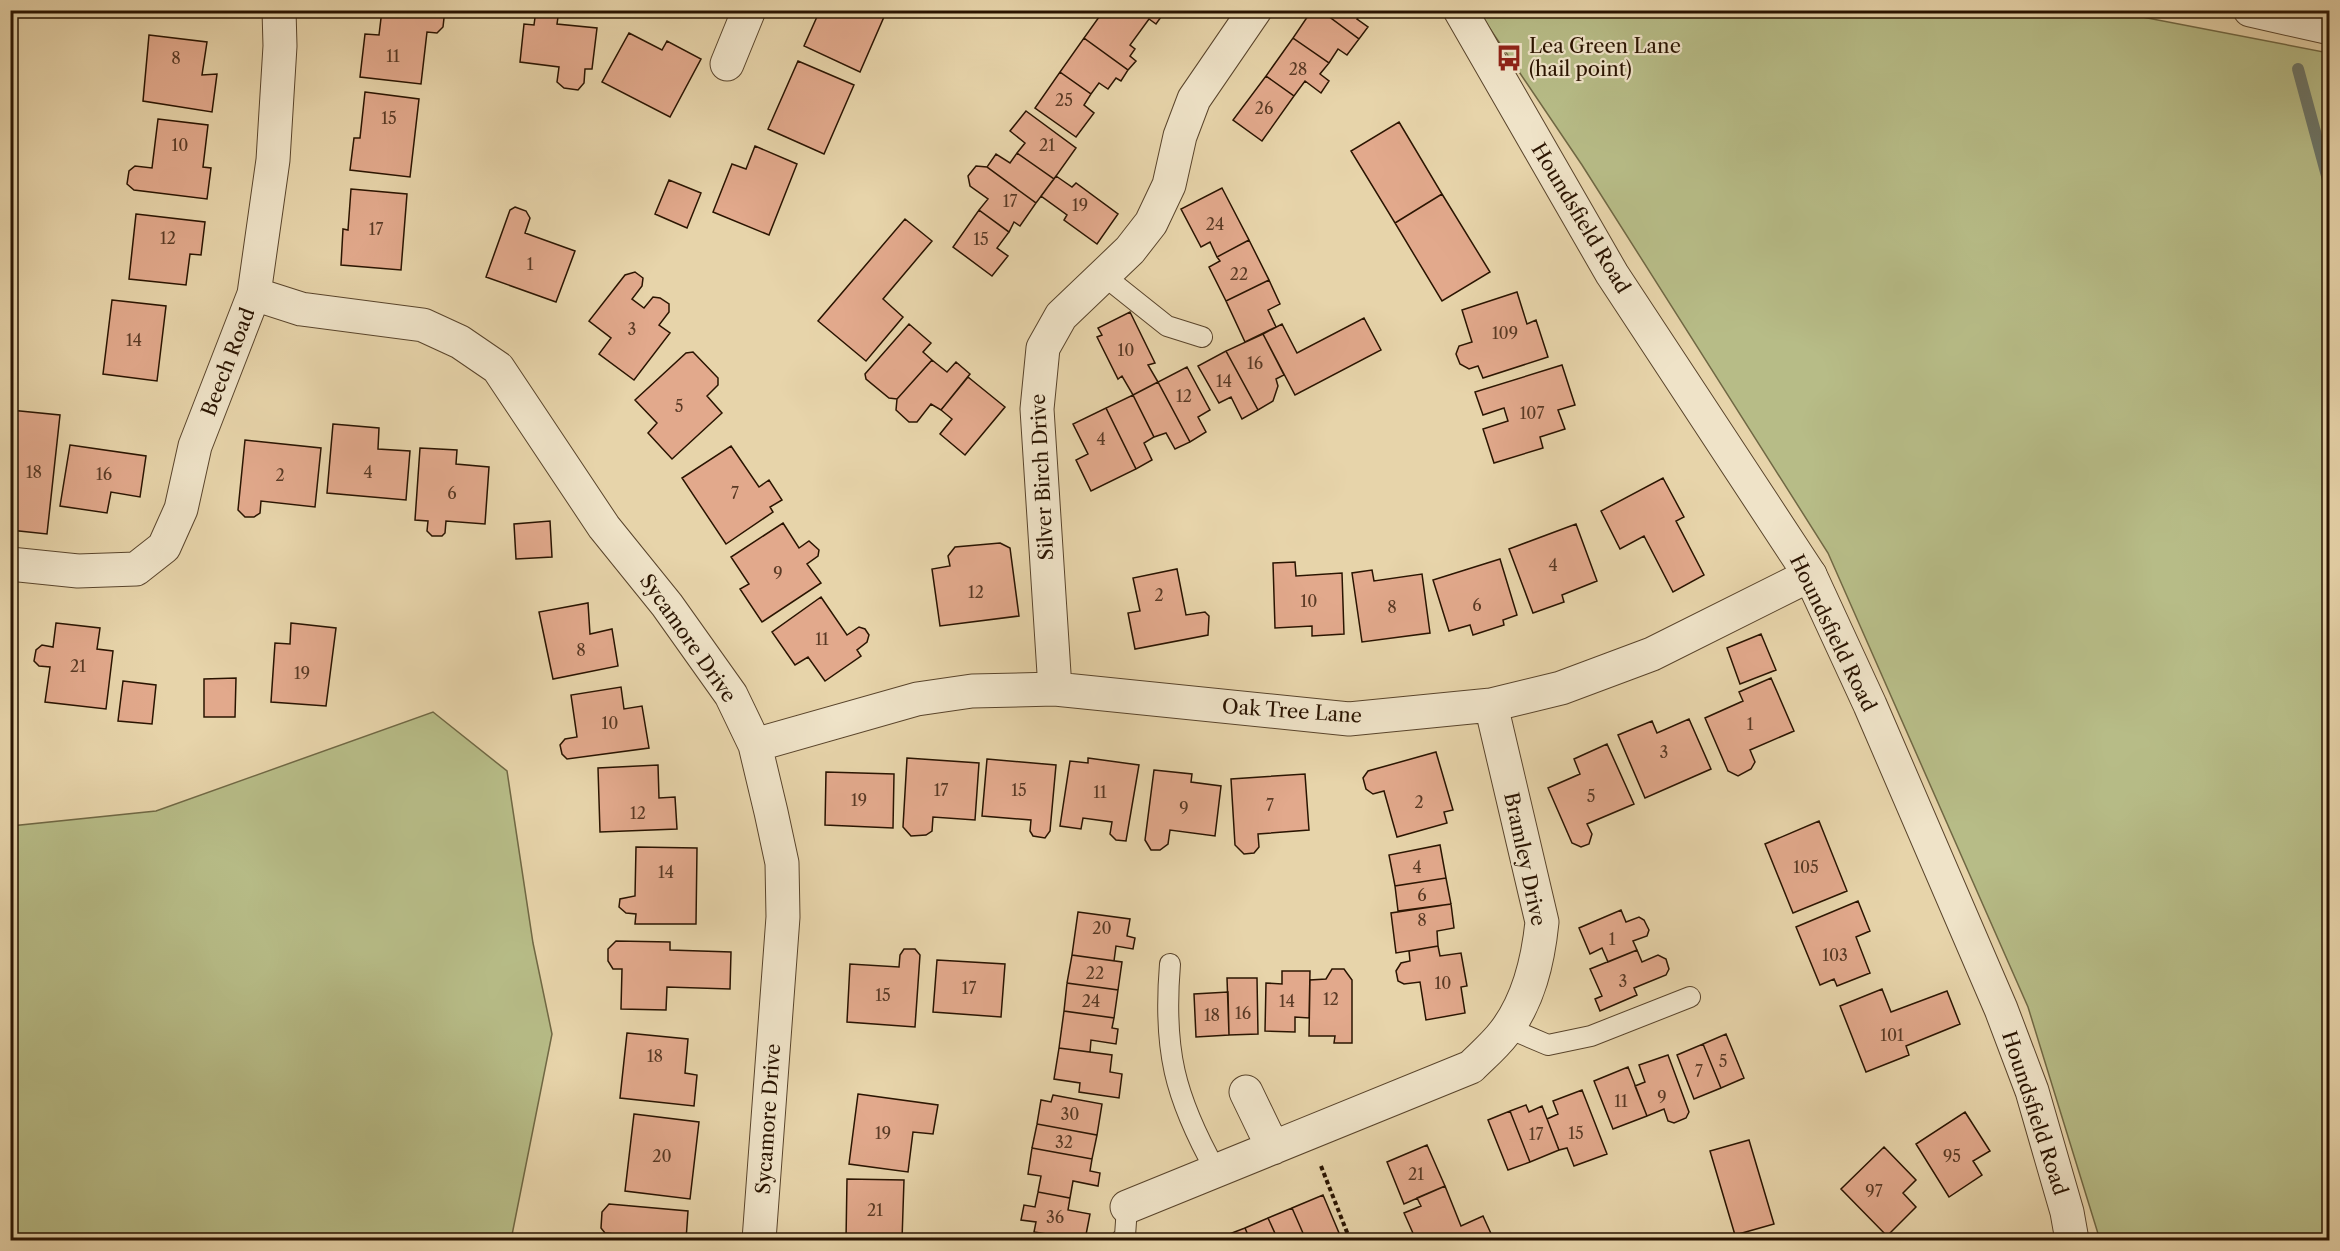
<svg xmlns="http://www.w3.org/2000/svg" width="2340" height="1251" viewBox="0 0 2340 1251" font-family="'Libre Caslon Text',serif">
<rect width="100%" height="100%" fill="#e7d4aa"/>
<filter id="stains"><feTurbulence type="fractalNoise" baseFrequency=".00333" numOctaves="4"/><feColorMatrix values="0 0 0 0 .2 0 0 0 0 .09 0 0 0 0 .02 0 0 0 .5 -.17"/></filter>
<radialGradient id="worn" r=".72"><stop offset=".6" stop-color="#630" stop-opacity="0"/><stop offset="1" stop-color="#630" stop-opacity=".3"/></radialGradient>
<path fill="#b7bc87" stroke="#706844" stroke-width="1.5" d="M1478,11H2111L2329,53V1240H2100L2028,1007L1828,553L1582,165Z
M433,712L507,771L533,943L552,1034L511,1240H11V826L156,811Z"/>
<g fill="none" stroke-linecap="round" stroke-linejoin="round">
<path stroke="#6c7669" stroke-width="12" d="M2298,69L2330,187"/>
</g>
<path fill="#e2a98c" stroke="#2a1401" stroke-width="1.5" d="M382,10L439,11L444,18L443,27L437,33L427,32L421,84L360,77L365,34L379,35Z
M536,10H559L557,24L597,28L592,69H585L584,83L578,90L564,88L557,82L559,67L520,62L524,24L534,25Z
M820,10L837,14L839,10H887L860,72L804,46Z
M1104,10H1166L1156,24L1149,19L1130,45L1135,49L1130,56L1136,61L1128,70L1084,38Z
M1312,10H1320L1359,39L1347,55L1338,49L1329,63L1293,38Z
M1320,10H1364L1357,19L1368,27L1359,39Z
M629,33L662,50L667,41L701,59L670,117L602,82Z
M149,35L207,42L202,75L217,74L212,112L143,101Z
M1084,38L1128,70L1121,81L1116,78L1108,89L1099,83L1091,94L1060,72Z
M1293,38L1329,63L1320,74L1329,81L1321,93L1305,81L1294,96L1266,76Z
M798,61L854,85L824,154L768,129Z
M1060,72L1091,94L1084,105L1094,113L1076,137L1035,108Z
M1266,76L1294,96L1262,141L1233,120Z
M365,92L419,99L410,177L350,170L354,138H360Z
M1026,111L1076,148L1054,179L1017,153L1025,143L1010,131Z
M158,119L208,125L203,167L211,168L207,199L134,190L127,184L129,171L135,166L152,168Z
M1399,122L1442,194L1395,223L1351,151Z
M755,146L797,164L769,235L713,212L732,164L746,169Z
M1017,153L1054,179L1036,203L987,167L996,154L1010,163Z
M976,166L987,167L1036,203L1020,226L1014,222L1009,232L979,210L988,199L970,186L968,176Z
M1056,176L1072,187L1076,183L1118,214L1097,244L1064,220L1067,215L1041,196Z
M669,180L701,193L687,228L655,214Z
M1222,188L1249,240L1217,257L1210,242L1201,247L1181,209Z
M351,189L407,194L401,270L341,265L343,229L348,230Z
M1442,194L1490,272L1442,301L1395,223Z
M515,207L526,211L530,218L525,233L575,251L556,302L486,277L510,210Z
M979,210L1009,232L997,248L1008,256L992,276L953,247Z
M136,214L205,222L201,255L190,254L186,285L129,279Z
M905,219L932,241L883,299L903,317L866,361L818,321Z
M1249,240L1269,280L1226,301L1209,267L1220,261L1217,257Z
M635,272L643,278L642,286L632,299L644,308L653,297L660,298L669,304V312L659,325L670,333L634,380L599,354L611,338L589,321L625,275Z
M1269,280L1280,304L1268,310L1276,327L1245,342L1226,301Z
M1517,292L1527,324L1536,320L1548,357L1483,378L1478,366L1469,369L1460,364L1456,354L1459,346L1472,342L1462,310Z
M112,300L166,306L157,381L103,374Z
M1130,312L1155,363L1148,365L1158,382L1133,395L1122,376L1118,379L1097,337L1102,335L1098,328Z
M1364,318L1381,350L1295,395L1263,334L1282,324L1297,353Z
M909,324L931,343L923,352L932,360L897,399L889,398L866,379L865,374Z
M1263,334L1284,375L1276,379L1278,386L1273,401L1258,410L1226,351Z
M1226,351L1258,410L1242,419L1231,397L1219,403L1198,366Z
M693,352L718,378V385L707,396L722,413L672,459L648,433L657,423L635,400L686,353Z
M932,360L947,372L956,362L970,374L941,410L931,404L917,422H909L896,410L897,399Z
M1562,365L1575,405L1558,410L1565,429L1540,437L1543,448L1494,463L1483,429L1508,421L1504,408L1483,415L1475,392Z
M1187,367L1210,410L1198,417L1206,432L1190,442L1158,382Z
M968,377L1005,407L965,455L940,434L952,419L941,410Z
M1158,382L1190,442L1175,449L1166,433L1154,437L1133,395Z
M1133,395L1154,437L1144,443L1152,460L1136,469L1106,408Z
M1106,408L1136,469L1091,491L1076,460L1088,454L1073,424Z
M10,410L60,415L47,534L10,530L16,472H10Z
M333,424L379,428L378,449L410,451L406,500L327,493Z
M245,440L321,448L315,507L261,501L260,513L254,517H245L238,510Z
M70,445L146,456L140,497L111,492L107,513L60,506Z
M731,446L759,487L769,480L782,500L770,507L773,512L726,544L682,478Z
M420,448L457,450L456,464L489,467L485,524L446,521L445,533L442,536H432L427,531L428,521L415,520Z
M1663,478L1684,517L1676,521L1704,575L1673,592L1644,536L1620,549L1601,511Z
M550,521L552,557L516,559L514,524Z
M783,523L799,548L809,541L819,550L818,556L807,564L821,583L762,622L740,589L749,584L731,557Z
M1576,524L1597,581L1562,595L1564,602L1533,613L1509,549Z
M1000,543L1010,548L1019,616L940,626L932,569L950,566L948,556L955,547Z
M1500,559L1517,615L1503,620L1504,625L1473,635L1470,625L1449,631L1433,580Z
M1295,562L1296,576L1342,573L1344,634L1312,636V626L1275,628L1273,563Z
M1177,569L1186,615L1205,612L1209,616L1208,635L1135,649L1128,613L1140,611L1133,578Z
M1372,570L1374,581L1422,574L1430,633L1362,642L1352,573Z
M821,597L847,635L859,627L865,629L869,635L867,642L857,650L861,656L825,681L808,657L795,665L772,632Z
M588,603L590,634L612,629L618,666L553,679L539,612Z
M56,623L100,628L97,649L113,651L106,709L45,702L50,667L39,666L34,661L36,650L42,645L53,647Z
M291,623L336,628L326,706L271,702L275,643L290,644Z
M1761,634L1776,670L1740,684L1727,648Z
M236,678L235,717H204V679Z
M1771,678L1794,731L1750,750L1755,762L1751,769L1738,776L1728,771L1705,718L1743,701L1739,692Z
M123,681L156,685L152,724L118,721Z
M621,687L624,709L642,706L649,748L567,759L562,754L560,745L565,739L577,737L571,695Z
M1689,719L1711,769L1645,798L1618,735L1652,721L1657,733Z
M1607,744L1634,804L1587,824L1592,834L1589,844L1581,847L1572,843L1548,788L1580,774L1574,759Z
M1436,752L1453,810L1444,812L1447,823L1397,837L1384,791L1373,794L1366,789L1363,778L1368,771Z
M907,758L979,763L975,820L933,817L932,831L926,835L911,836L903,827Z
M1088,758L1139,765L1126,841L1116,840L1110,834L1112,822L1083,818L1081,829L1060,826L1070,761L1088,763Z
M987,759L1056,765L1050,831L1045,838L1033,836L1030,831L1031,820L982,816Z
M658,765L659,798L675,797L677,829L600,832L598,768Z
M1154,770L1192,774L1191,782L1221,786L1215,836L1170,830L1168,844L1160,850H1151L1145,840Z
M826,772L894,774L893,828L825,825Z
M1305,774L1309,830L1258,834L1259,847L1254,853L1244,854L1235,845L1231,779Z
M1819,821L1847,891L1793,913L1765,844Z
M1440,845L1446,878L1395,886L1389,855Z
M636,847L697,848L696,924H635L636,914L626,913L619,907L620,899L635,896Z
M1446,878L1451,904L1398,911L1395,886Z
M1858,901L1870,931L1856,937L1870,973L1837,986L1834,979L1820,985L1796,927Z
M1451,904L1454,928L1437,931L1438,946L1396,953L1391,913Z
M1621,910L1626,922L1639,917L1644,920L1649,930L1647,936L1633,941L1637,950L1608,962L1602,948L1590,954L1579,928Z
M1078,912L1130,919L1127,936L1135,938L1133,949L1116,946L1114,961L1072,955Z
M616,941L670,942V950L731,952L730,989L667,987L666,1010L621,1009L622,969H613L608,961V949Z
M1438,946L1440,956L1461,953L1467,986L1461,987L1465,1013L1426,1020L1420,982L1404,984L1398,981L1396,971L1401,963L1410,961L1409,951Z
M904,949H915L920,955L915,1027L847,1022L850,964L899,967L900,955Z
M1637,950L1642,962L1658,955L1666,959L1669,969L1666,975L1634,988L1637,995L1600,1011L1595,999L1602,996L1590,969Z
M1072,955L1122,962L1118,990L1067,983Z
M937,960L1005,964L1001,1017L933,1012Z
M1332,969H1344L1352,980V1043H1334L1335,1036H1309L1310,980L1326,979Z
M1282,971H1310L1309,1018L1295,1017V1032L1265,1031L1266,983L1282,984Z
M1227,978H1257L1258,1034L1229,1035Z
M1067,983L1118,990L1114,1018L1064,1011Z
M1882,989L1891,1012L1947,991L1960,1024L1906,1046L1909,1055L1866,1072L1840,1006Z
M1228,992L1229,1035L1196,1037L1194,994Z
M1064,1011L1114,1018L1112,1028L1118,1029L1116,1044L1091,1040L1090,1052L1059,1048Z
M627,1033L688,1039L685,1073L697,1075L694,1106L620,1098Z
M1726,1034L1744,1078L1721,1088L1703,1044Z
M1703,1044L1721,1088L1694,1099L1677,1055Z
M1059,1048L1112,1055L1110,1072L1122,1074L1119,1098L1079,1092L1080,1083L1054,1079Z
M1668,1055L1689,1112L1686,1118L1674,1123L1668,1121L1664,1109L1647,1116L1635,1086L1645,1082L1639,1065Z
M1628,1067L1647,1116L1613,1129L1594,1081Z
M1582,1090L1607,1154L1574,1166L1567,1148L1559,1150L1547,1119L1558,1114L1553,1101Z
M858,1094L938,1105L933,1134L913,1132L908,1172L849,1164Z
M1053,1095L1102,1104L1097,1135L1037,1124L1041,1100L1051,1102Z
M1526,1105L1529,1112L1542,1106L1559,1150L1530,1162L1510,1111Z
M1510,1111L1530,1162L1508,1170L1488,1120Z
M1965,1112L1990,1151L1973,1161L1982,1175L1949,1197L1916,1144Z
M634,1114L699,1122L690,1199L625,1191Z
M1037,1124L1097,1135L1092,1159L1032,1148Z
M1749,1140L1774,1224L1735,1235L1710,1151Z
M1427,1145L1445,1186L1404,1204L1387,1162Z
M1884,1147L1916,1180L1903,1193L1916,1207L1887,1236L1841,1189Z
M1032,1148L1092,1159L1090,1171L1100,1173L1098,1186L1073,1181L1070,1198L1038,1192L1041,1176L1028,1174Z
M847,1179L904,1180L902,1240H846Z
M1445,1186L1461,1226L1483,1216L1493,1238L1416,1240L1404,1213L1421,1206L1417,1198Z
M1038,1192L1070,1198L1068,1210L1090,1214L1085,1240L1034,1232L1036,1222L1021,1220L1024,1205L1035,1207Z
M1323,1195L1342,1240H1306L1292,1208Z
M609,1204L688,1211L686,1240H614V1234L605,1233L601,1228L602,1212Z
M1292,1208L1306,1240H1278L1268,1218Z
M1268,1218L1278,1240H1250L1245,1228Z
M1245,1228L1250,1240H1217L1216,1239Z"/>
<g fill="none" stroke-linecap="round" stroke-linejoin="round">
<g stroke="#59442b" stroke-width="22">
<path id="service" d="M1103,275L1167,326L1202,337
M1170,964C1163,1049 1174,1096 1216,1171
M1508,1028L1548,1045L1591,1036L1690,997
M1121,1240L1125,1236L1127,1207"/>
</g>
<g stroke="#59442b" stroke-width="35">
<path id="minor" d="M2250,10L2330,28
M727,64L749,10
M254,294L301,309L423,325L460,342L498,368L604,527L667,605L731,695L755,745L771,812L782,863L783,917L759,1240
M10,564L78,571L136,569L164,547L181,509L195,446L254,294L273,160L280,46L279,10
M1055,689L1037,409L1043,348L1061,316L1130,250L1151,223L1169,185L1180,136L1194,99L1255,10
M755,745L917,699L972,691L1055,689L1349,719L1491,705L1561,688L1652,654L1810,575
M1246,1092L1273,1148
M1127,1207L1471,1067C1482,1056 1495,1045 1504,1033C1529,1001 1538,961 1542,922L1491,705"/>
</g>
<g stroke="#59442b" stroke-width="35">
<path id="tertiary" d="M1460,10L1612,274L1810,575L1870,705L2001,1009L2032,1091L2067,1212L2072,1240"/>
</g>
<path stroke="#2a1401" stroke-width="4" stroke-dasharray="4.5 3" stroke-linecap="butt" d="M1321,1166L1350,1240"/>
<use href="#service" stroke="#efe3c8" stroke-width="20"/>
<use href="#minor" stroke="#efe3c8" stroke-width="33"/>
<use href="#tertiary" stroke="#efe3c8" stroke-width="33"/>
</g>
<defs>
<g id="bus-bare" transform="scale(2.07)"><path d="M-5-6H5V4H4V6H2V4H-2V6H-4V4H-5ZM-3.5-4V0h7V-4ZM-3.5 1.2v1.5H-2V1.2ZM2 1.2v1.5H3.5V1.2Z" fill="#8f2418" stroke="#efe3c8" stroke-width="2.5" paint-order="stroke"/></g>
</defs>
<g fill-rule="evenodd">
<use href="#bus-bare" x="1509" y="58"/>
</g>
<g text-anchor="middle" dominant-baseline="central" stroke-width="4.5" stroke-linejoin="round" paint-order="stroke">
<g font-size="16" fill="#583924">
<text x="393" y="56">11</text>
<text x="176" y="58">8</text>
<text x="1298" y="69">28</text>
<text x="1064" y="100">25</text>
<text x="1264" y="108">26</text>
<text x="389" y="118">15</text>
<text x="180" y="145">10</text>
<text x="1047" y="145">21</text>
<text x="1010" y="201">17</text>
<text x="1080" y="205">19</text>
<text x="1215" y="224">24</text>
<text x="376" y="229">17</text>
<text x="168" y="238">12</text>
<text x="981" y="239">15</text>
<text x="530" y="264">1</text>
<text x="1239" y="274">22</text>
<text x="632" y="329">3</text>
<text x="1505" y="333">109</text>
<text x="134" y="340">14</text>
<text x="1126" y="350">10</text>
<text x="1255" y="363">16</text>
<text x="1224" y="381">14</text>
<text x="1184" y="396">12</text>
<text x="679" y="406">5</text>
<text x="1532" y="413">107</text>
<text x="1101" y="439">4</text>
<text x="34" y="472">18</text>
<text x="368" y="472">4</text>
<text x="104" y="474">16</text>
<text x="280" y="475">2</text>
<text x="452" y="493">6</text>
<text x="735" y="493">7</text>
<text x="1553" y="565">4</text>
<text x="778" y="573">9</text>
<text x="976" y="592">12</text>
<text x="1159" y="595">2</text>
<text x="1309" y="601">10</text>
<text x="1477" y="605">6</text>
<text x="1392" y="607">8</text>
<text x="822" y="639">11</text>
<text x="581" y="650">8</text>
<text x="78" y="666">21</text>
<text x="302" y="673">19</text>
<text x="610" y="723">10</text>
<text x="1750" y="724">1</text>
<text x="1664" y="752">3</text>
<text x="941" y="790">17</text>
<text x="1019" y="790">15</text>
<text x="1100" y="792">11</text>
<text x="1591" y="796">5</text>
<text x="859" y="800">19</text>
<text x="1419" y="802">2</text>
<text x="1270" y="805">7</text>
<text x="1184" y="808">9</text>
<text x="638" y="813">12</text>
<text x="1417" y="867">4</text>
<text x="1806" y="867">105</text>
<text x="666" y="872">14</text>
<text x="1422" y="895">6</text>
<text x="1422" y="920">8</text>
<text x="1102" y="928">20</text>
<text x="1612" y="939">1</text>
<text x="1835" y="955">103</text>
<text x="1095" y="973">22</text>
<text x="1623" y="981">3</text>
<text x="1443" y="983">10</text>
<text x="969" y="988">17</text>
<text x="883" y="995">15</text>
<text x="1331" y="999">12</text>
<text x="1091" y="1001">24</text>
<text x="1287" y="1001">14</text>
<text x="1243" y="1013">16</text>
<text x="1212" y="1015">18</text>
<text x="1892" y="1035">101</text>
<text x="655" y="1056">18</text>
<text x="1723" y="1061">5</text>
<text x="1699" y="1071">7</text>
<text x="1662" y="1097">9</text>
<text x="1621" y="1101">11</text>
<text x="1070" y="1114">30</text>
<text x="883" y="1133">19</text>
<text x="1576" y="1133">15</text>
<text x="1536" y="1134">17</text>
<text x="1064" y="1142">32</text>
<text x="662" y="1156">20</text>
<text x="1952" y="1156">95</text>
<text x="1416" y="1174">21</text>
<text x="1874" y="1191">97</text>
<text x="875" y="1210">21</text>
<text x="1055" y="1217">36</text>
</g>
<g font-size="20" fill="#2a1401" stroke="#efe3c8" text-anchor="start">
<text x="1529" y="46">Lea Green Lane<tspan x="1529" dy="23">(hail point)</tspan></text>
</g>
<g font-size="20" fill="#2a1401" stroke="#efe3c8">
<text transform="translate(1581 218) rotate(59)">Houndsfield Road</text>
<text transform="translate(228 362) rotate(-69)">Beech Road</text>
<text transform="translate(1042 477) rotate(-93)">Silver Birch Drive</text>
<text transform="translate(1833 633) rotate(64)">Houndsfield Road</text>
<text transform="translate(688 638) rotate(55)">Sycamore Drive</text>
<text transform="translate(1292 711) rotate(4)">Oak Tree Lane</text>
<text transform="translate(1525 859) rotate(78)">Bramley Drive</text>
<text transform="translate(2035 1113) rotate(72)">Houndsfield Road</text>
<text transform="translate(768 1119) rotate(-86)">Sycamore Drive</text>
</g>
</g>
<rect width="2340" height="1251" fill="none" stroke="#e7d4aa" stroke-width="36"/>
<rect x="12" y="12" width="2316" height="1227" fill="none" stroke="#2a1401" stroke-width="3"/>
<rect x="18" y="18" width="2304" height="1215" fill="none" stroke="#2a1401" stroke-width="1.5"/>
<rect width="100%" height="100%" filter="url(#stains)"/>
<rect width="100%" height="100%" fill="url(#worn)"/>
</svg>
